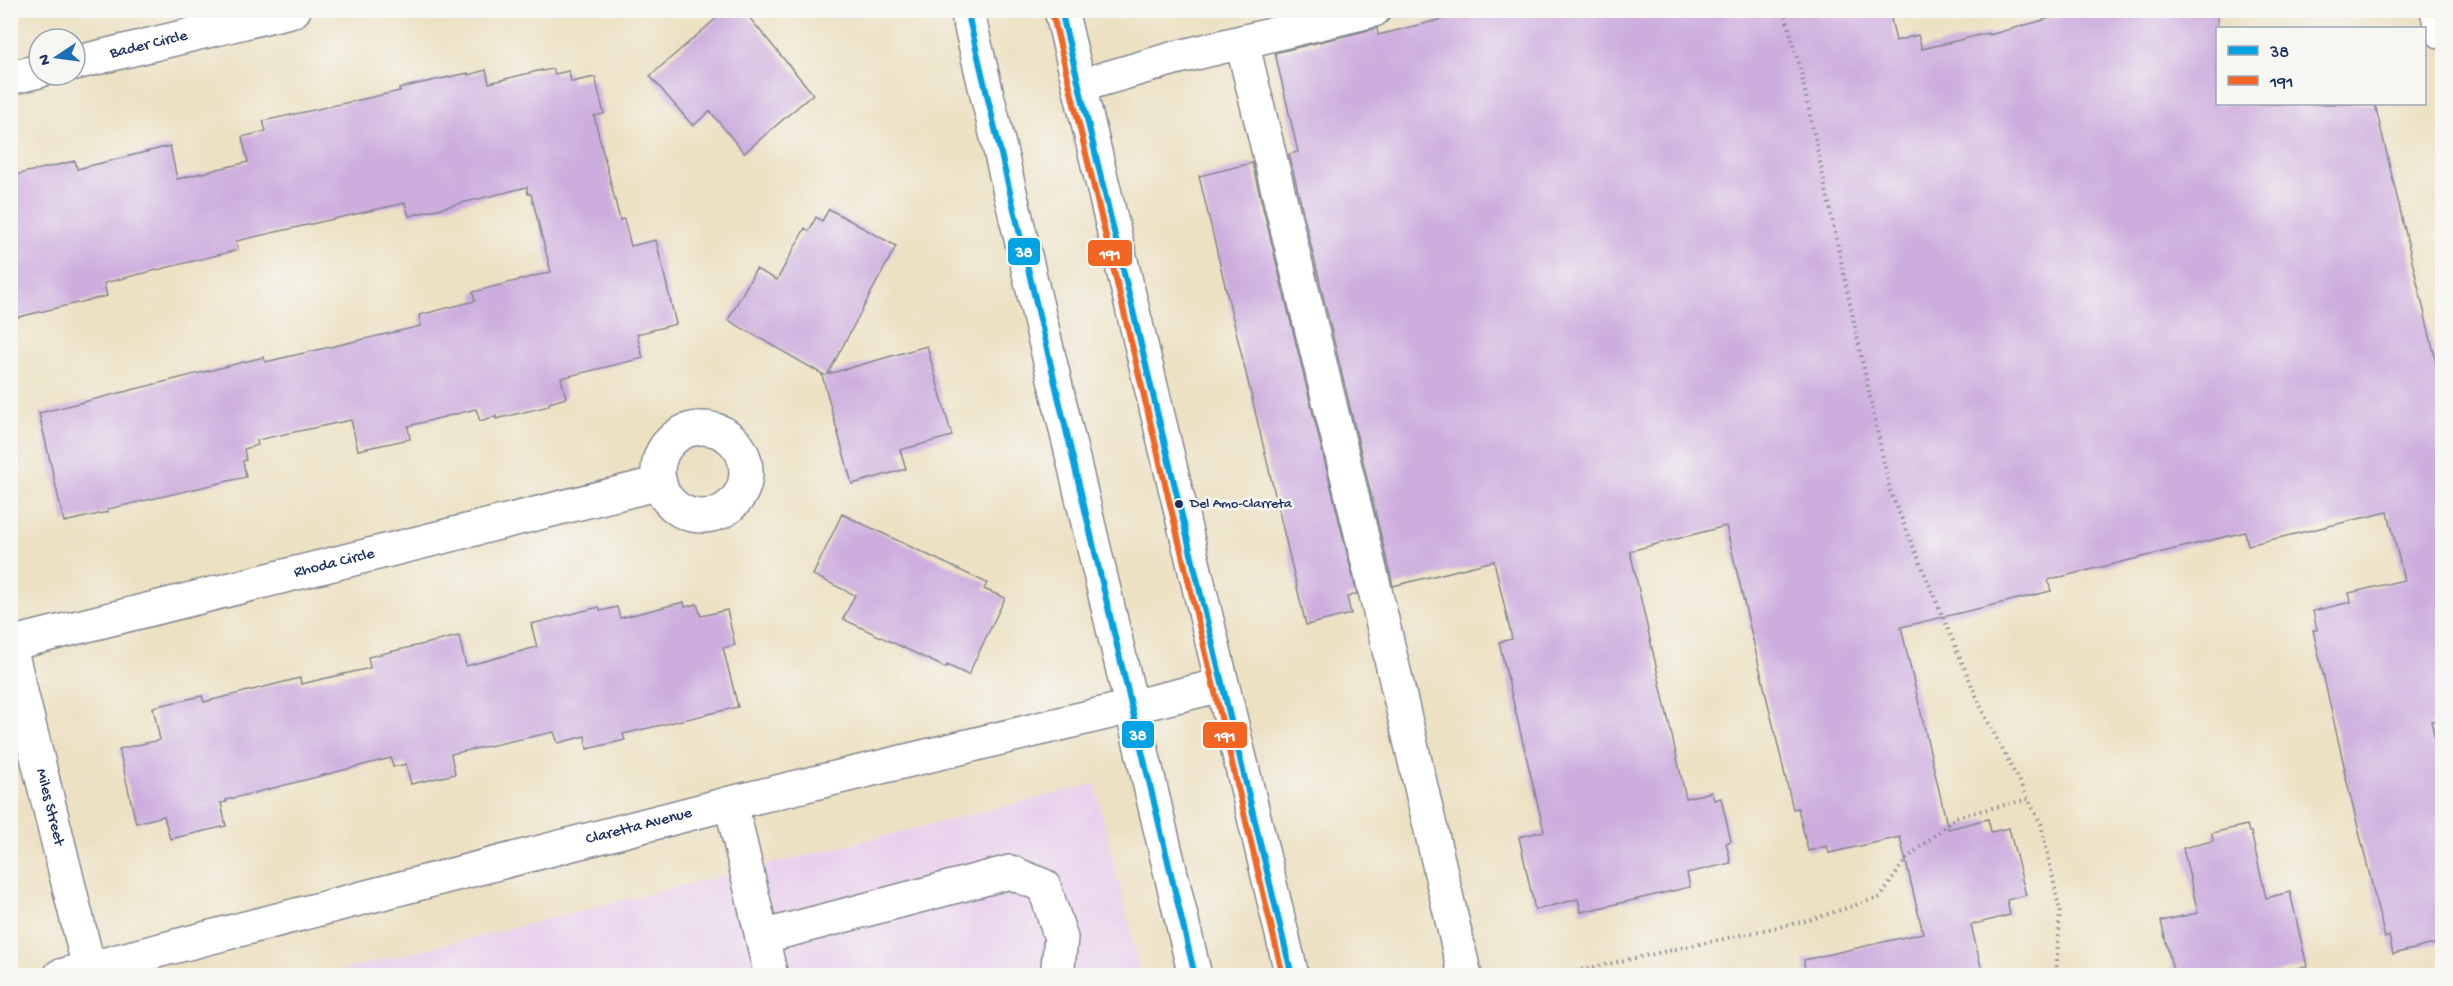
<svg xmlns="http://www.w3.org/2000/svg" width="2453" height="986" viewBox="0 0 2453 986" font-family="'Gochi Hand',sans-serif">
<rect width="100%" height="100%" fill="#f6f6f2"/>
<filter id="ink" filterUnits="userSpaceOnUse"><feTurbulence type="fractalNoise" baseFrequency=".0167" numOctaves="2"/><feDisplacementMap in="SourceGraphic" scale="12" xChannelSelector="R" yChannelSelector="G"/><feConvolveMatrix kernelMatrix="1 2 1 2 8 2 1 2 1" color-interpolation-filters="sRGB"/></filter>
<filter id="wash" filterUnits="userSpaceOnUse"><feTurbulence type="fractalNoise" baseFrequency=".008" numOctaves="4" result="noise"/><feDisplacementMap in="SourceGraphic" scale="24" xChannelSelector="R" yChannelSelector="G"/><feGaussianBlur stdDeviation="1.35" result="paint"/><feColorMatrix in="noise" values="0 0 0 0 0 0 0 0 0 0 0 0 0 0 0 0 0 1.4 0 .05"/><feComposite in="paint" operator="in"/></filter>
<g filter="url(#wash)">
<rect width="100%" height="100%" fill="#ede1c3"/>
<path fill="#e9d1ed" d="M1095,784L1141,975L317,976Z"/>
<g id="blocks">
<path fill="#cdadde" d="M726,10H743L813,94L744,153L710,111L693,126L650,76Z
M1480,10H1889L1896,41L1918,35L1922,49L1988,33L1989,35L2080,10H2217V104H2375L2442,387V720L2431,721L2442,770V942L2393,954L2389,936L2385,938L2344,770H2345L2313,630H2317L2313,611L2351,602L2349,593L2404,580L2388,512L2248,545L2245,532L2048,580L2051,591L1901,627L1948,829L1988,819L1991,832L2009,828L2026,895L2007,900L2010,915L1971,925L1983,975H1805L1804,960L1923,933L1900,837L1829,853L1827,846L1808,851L1798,808L1793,809L1726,526L1630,551L1686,798L1712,792L1714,800L1721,798L1731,841L1726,843L1731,863L1687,873L1690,887L1581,912L1578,899L1535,910L1519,837L1544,831L1499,642L1512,639L1494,561L1393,586L1289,154L1298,152L1275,53L1377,28L1378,35Z
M553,69L555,74L569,71L571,82L595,77L604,114L594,116L620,220L624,219L631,246L656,240L676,324L637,334L643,358L561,378L566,398L549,403V406L496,419V416L480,421L476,409L408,426L410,439L358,450L351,420L257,440L258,445L244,449L246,460L243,461L246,477L108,509V512L64,522L39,413L264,357L265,362L421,326L419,315L475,301L473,292L551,272L531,194H528L527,187L409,216L405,203L236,241L238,250L104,283L107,296L10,319V176L75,161L77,169L170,146L177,179L248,162L242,137L266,131L263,121L400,91L399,89L413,85L468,73V75L486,70L489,83L542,70V71Z
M1252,163L1357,594L1347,597L1351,614L1306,625L1199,176Z
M829,209L896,246L828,374L927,346L952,436L900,450L906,469L852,484L822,375H824L728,320L756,269L777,280L805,228L809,231L816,217L822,221Z
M842,514L987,583L984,589L1005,598L968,675L947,665L946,668L843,619L855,595L813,575Z
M684,602L685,607L697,604L701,616L727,610L735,645L723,648L738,707L623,734L625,740L587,749L585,736L558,743L554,732L451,754L455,774L411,784L406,764L393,767L391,758L226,800L227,802L221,803L226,826L170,839L164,816L136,823L119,749L160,740L153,707L202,696L204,702L300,678L301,684L370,668L368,657L459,636L466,666L537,647L531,624L599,607L601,611L617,607L620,618Z
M2247,825L2249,832H2251L2266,898L2290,892L2307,966L2267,975H2174L2161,921L2198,913L2183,848L2213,841L2212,833Z"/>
</g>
</g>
<g filter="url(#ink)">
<use href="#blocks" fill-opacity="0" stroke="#848890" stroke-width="1.5"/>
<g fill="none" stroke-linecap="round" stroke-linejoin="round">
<g stroke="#848890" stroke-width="36">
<g id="minor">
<path d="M2437,10L2442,32"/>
<path d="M1242,42L1379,607L1465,976"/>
<path id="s1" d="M75,63L294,10"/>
<path d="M10,78L39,71"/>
<path d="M1079,86L1175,58L1374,10"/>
<circle cx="702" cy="472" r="44"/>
<path id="s2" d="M10,644L660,483"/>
<path id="s3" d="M10,647L89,968"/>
<path d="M731,803L771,976"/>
<path d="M762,937L1010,872L1044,886L1061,938L1057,976"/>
<path id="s4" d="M60,976L731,803L1222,685"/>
</g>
</g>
<g stroke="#848890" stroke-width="36">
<path id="major" d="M967,10L1195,976
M1061,10L1292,976"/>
</g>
<path stroke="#848890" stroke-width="4" stroke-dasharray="1.5 4.5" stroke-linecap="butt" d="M1784,10L1801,73L1890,491L1983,712L2041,824L2060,911L2056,976
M1552,976L1806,921L1881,897L1905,860L1956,817L2028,799"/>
<use href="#minor" stroke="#fff" stroke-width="33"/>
<use href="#major" stroke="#fff" stroke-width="33"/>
<g stroke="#f6f6f2" stroke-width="10">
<path id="bus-1" d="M967,10L1195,976
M1061,10L1292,976"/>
</g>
<g stroke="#f6f6f2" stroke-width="10">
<path id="bus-2" d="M1052,12L1283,976"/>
</g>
<use href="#bus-1" stroke="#03a2e3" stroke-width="6"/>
<use href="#bus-2" stroke="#f26522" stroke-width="6"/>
</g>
</g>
<circle fill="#1b2f5e" stroke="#f6f6f2" stroke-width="2" cx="1179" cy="504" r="5"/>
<g text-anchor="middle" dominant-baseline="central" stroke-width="5" stroke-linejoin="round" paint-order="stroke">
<g font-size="14" fill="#1b2f5e" stroke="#f6f6f2" text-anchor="start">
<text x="1190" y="504">Del Amo-Clarreta</text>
</g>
<g font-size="16" fill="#1b2f5e" stroke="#f6f6f2">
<text stroke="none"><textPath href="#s1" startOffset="76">Bader Circle</textPath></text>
<text stroke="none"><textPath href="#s2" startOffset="334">Rhoda Circle</textPath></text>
<text stroke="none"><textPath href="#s3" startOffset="165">Miles Street</textPath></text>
<text stroke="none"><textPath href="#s4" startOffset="598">Claretta Avenue</textPath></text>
</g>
</g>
<g stroke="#f6f6f2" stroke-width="2">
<rect x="1007" y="237" width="34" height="29" rx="6" fill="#03a2e3"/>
<rect x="1087" y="239" width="46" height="28" rx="6" fill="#f26522"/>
<rect x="1121" y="720" width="34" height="29" rx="6" fill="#03a2e3"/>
<rect x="1202" y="721" width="46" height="28" rx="6" fill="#f26522"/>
</g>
<g font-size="16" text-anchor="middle" font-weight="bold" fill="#fff">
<text x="1024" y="257">38</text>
<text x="1110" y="259">191</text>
<text x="1138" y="740">38</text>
<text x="1225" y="741">191</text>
</g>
<rect width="2453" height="986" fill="none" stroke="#f6f6f2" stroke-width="36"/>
<rect x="2216" y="27" width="210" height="78" fill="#f6f6f2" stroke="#9ea6b7" stroke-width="1.5"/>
<rect x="2228" y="46" width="30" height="9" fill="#03a2e3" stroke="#9ea6b7" stroke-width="1.5"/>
<text x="2270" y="57" font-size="18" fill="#1b2f5e">38</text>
<rect x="2228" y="76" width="30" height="9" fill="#f26522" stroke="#9ea6b7" stroke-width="1.5"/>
<text x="2270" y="87" font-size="18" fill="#1b2f5e">191</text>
<g transform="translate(57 57) rotate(257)"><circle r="28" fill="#f6f6f2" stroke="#9ea6b7" stroke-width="1.5"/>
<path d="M0-4.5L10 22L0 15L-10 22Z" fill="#1f6fb2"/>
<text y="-9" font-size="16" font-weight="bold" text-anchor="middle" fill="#1b2f5e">N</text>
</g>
</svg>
